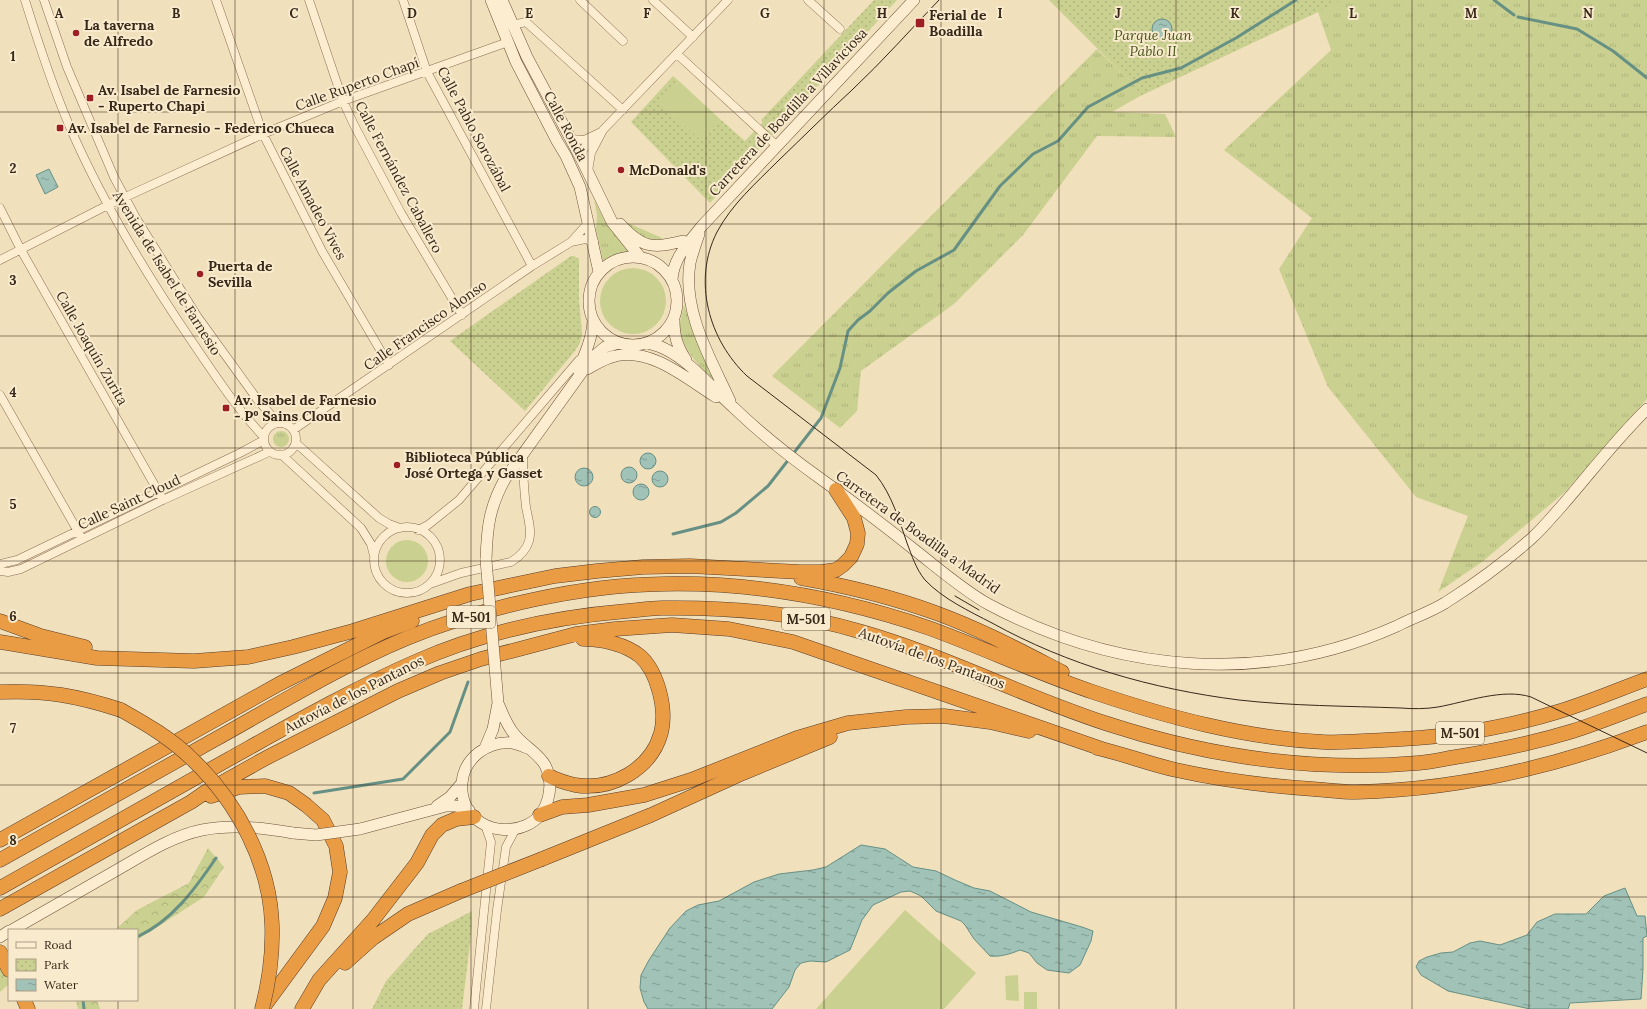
<svg xmlns="http://www.w3.org/2000/svg" width="1647" height="1009" viewBox="0 0 1647 1009" font-family="Lora,serif">
<defs>
<pattern id="grass-tufts" width="24" height="20" patternUnits="userSpaceOnUse"><rect width="24" height="20" fill="#cad08f"/><path d="M3 7l-1-3M5 7V3M7 7l1-3M15 17l-1-3M17 17v-4M19 17l1-3" fill="none" stroke="#aeb37b"/></pattern>
<pattern id="forest-crowns" width="20" height="18" patternUnits="userSpaceOnUse"><rect width="20" height="18" fill="#cad08f"/><path d="M2 6a3 3 0 1 1 6 0M12 15a3 3 0 1 1 6 0" fill="none" stroke="#aeb37b"/></pattern>
<pattern id="park-dots" width="8" height="8" patternUnits="userSpaceOnUse"><rect width="8" height="8" fill="#cad08f"/><path d="M2 2h.1M6 6h.1" fill="none" stroke="#aeb37b" stroke-width="1.8" stroke-linecap="round"/></pattern>
<pattern id="water-ripples" width="26" height="14" patternUnits="userSpaceOnUse"><rect width="26" height="14" fill="#a0c2b7"/><path d="M2 4q2-2 4 0t4 0M15 11q2-2 4 0t4 0" fill="none" stroke="#839e94"/></pattern>
</defs>
<rect width="100%" height="100%" fill="#f1e0bc"/>
<path fill="url(#grass-tufts)" d="M1309,0H1647V399L1566,491L1482,562L1438,592L1468,516L1416,497L1328,387L1279,269L1312,218L1224,150L1331,50L1318,12L1142,95L1112,112L1165,114L1176,137L1097,136L1023,235L954,304L861,371L857,411L840,428L772,376L1097,49L1130,81Z
M594,200L606,223L631,251L616,254L603,261L596,230L597,215Z
M623,221L660,237L666,241C648,245 636,232 623,221Z
M684,305L695,338L720,388C705,371 684,354 680,330C679,322 682,313 684,305Z
M273 439a8 8 0 1 1 16 0a8 8 0 1 1-16 0Z"/>
<path fill="url(#forest-crowns)" d="M208,848L224,867L204,897L137,940V930H115L137,910L189,883Z
M9,953V984L0,992V958Z
M76,1000H97L100,1009H78Z"/>
<path fill="url(#park-dots)" d="M874,0H897L710,203L631,122L673,76L680,82L661,103L702,141L721,120L745,141L763,122L761,120Z
M1049,0H1342L1142,95L1130,81Z
M571,256H574L579,259V298L582,333L580,343L574,352L525,411L450,341Z
M472,911V927L462,1009H372L386,981L428,934Z"/>
<path fill="#cad08f" d="M680,82L721,120L702,141L660,102Z
M600 301a33 33 0 1 1 66 0a33 33 0 1 1-66 0Z
M386 561a21 21 0 1 1 42 0a21 21 0 1 1-42 0Z
M905,910L976,973L944,1009H816Z
M1018,975L1019,1001L1006,1000L1005,976Z
M1024,992H1037V1009H1024Z"/>
<path fill="url(#water-ripples)" stroke="#679085" d="M1152 29a10 10 0 1 1 20 0a10 10 0 1 1-20 0Z
M49,169L58,187L45,194L36,175Z
M640 461a8 8 0 1 1 16 0a8 8 0 1 1-16 0Z
M621 475a8 8 0 1 1 16 0a8 8 0 1 1-16 0Z
M575 477a9 9 0 1 1 18 0a9 9 0 1 1-18 0Z
M652 479a8 8 0 1 1 16 0a8 8 0 1 1-16 0Z
M633 492a8 8 0 1 1 16 0a8 8 0 1 1-16 0Z
M589.5 512a5.5 5.5 0 1 1 11 0a5.5 5.5 0 1 1-11 0Z
M861,845L885,849L913,867L936,871L955,880L974,888L990,891L1031,912L1082,927L1093,931L1091,941L1080,965L1069,973L1047,970L1037,963L1029,953L1020,950C1010,954 1001,957 990,956L974,939L965,925L961,921L936,911L921,896L910,891L901,892L873,905L862,920L850,950L826,962L810,961L801,963L795,970L789,987L772,1009H648L644,1002L640,988L641,975L649,960L670,928L686,911L698,905L719,901L754,882L779,874L813,870L826,867Z
M1625,888L1637,916H1645L1647,936L1643,938V969L1641,999L1570,1003L1568,1009H1530L1448,991L1421,975L1416,967L1419,961L1427,957L1441,953L1453,952L1470,943L1480,941L1500,945L1527,935L1537,922L1555,914H1586L1604,896Z"/>
<g fill="none" stroke-linecap="round" stroke-linejoin="round">
<path stroke="#679085" stroke-width="3" d="M1494,0L1514,15
M1518,17L1577,29L1613,51L1647,78
M673,534L721,522L736,513L768,486L821,418L840,368L848,331L858,320L870,311L888,293L916,271L954,250L1000,186L1033,154L1058,141L1088,107L1142,78L1181,68L1236,38L1296,0
M314,793L403,779L450,732L468,682
M137,937C172,921 195,889 216,858
M83,1000L84,1009"/>
<g stroke="#8a6f54" stroke-width="9">
<path id="street" d="M25,0C38,42 52,85 69,125C102,202 146,274 193,343C215,375 236,408 264,437
M44,0L67,67L114,177L136,218L197,316L257,399L278,423
M216,0L263,134L322,251L389,365
M309,0L343,101L354,125L401,213L462,315
M403,0L427,72L532,266
M580,0L623,41
M653,0L693,37
M808,0L840,29
M512,25L526,22L623,110
M677,54L777,146
M570,139L584,140L601,132
M582,160L583,150L591,138
M588,171L591,153L603,130L728,0
M0,208L21,250L163,500
M571,242L585,239L594,242
M0,260L108,205L263,134L343,101L508,42
M0,395L80,535
M264 439a16 16 0 1 1 32 0a16 16 0 1 1-32 0Z
M293,430L532,266L571,242L589,222
M296,443L379,518L389,524L400,528
M282,455L361,528L371,544L374,556
M374 560a33 33 0 1 1 66 0a33 33 0 1 1-66 0Z
M418,530L428,525L459,500L579,360
M0,564L17,560L240,453L264,440
M0,571L8,572L21,569L163,500L269,452
M430,584L461,573L511,562C519,557 526,551 529,541C532,530 528,518 526,507C524,490 523,472 523,454
M474,1009L491,842L485,825
M486,1009L497,910L506,847L515,830"/>
</g>
<g stroke="#6c5038" stroke-width="12">
<path id="secondary" d="M491,0L516,62L557,141L566,156L580,187L599,272
M502,0L527,57L582,160L612,222L640,257
M620,224C642,248 652,249 683,241
M699,234C696,243 692,254 690,263C682,312 711,359 730,401
M589 301a44 44 0 1 1 88 0a44 44 0 1 1-88 0Z
M672,279C674,257 688,244 701,227L914,0
M674,320C674,336 677,346 686,360
M648,343C654,345 660,346 665,349C690,361 712,388 733,407C760,433 790,457 821,479C853,502 885,526 916,551C939,569 963,590 988,604C1117,673 1263,686 1397,626C1413,618 1430,612 1445,603C1475,584 1505,562 1532,538C1542,529 1551,518 1560,508C1589,475 1615,440 1647,409
M587,369C596,364 605,358 615,356C651,347 687,379 716,397
M578,370C585,354 592,339 593,321
M486,560C487,528 489,508 505,479L592,358L605,347L619,343
M498,703C503,715 507,726 515,735C524,746 538,753 545,765C555,785 549,815 527,825C496,839 459,820 462,783C464,758 488,740 513,743C518,744 523,746 527,748
M485,748L493,729L498,703
M437,806L450,797L462,783
M360,829L446,806H456L469,810
M12,930C47,910 82,890 117,870C143,855 172,836 202,830C232,824 263,828 293,833
M0,937L9,931"/>
</g>
<g stroke="#573d29" stroke-width="15">
<path id="highway" d="M801,578C847,586 892,597 936,613C980,629 1021,651 1062,672
M0,621L41,636L85,647
M0,642L97,658L194,661L248,657L293,647L353,631L470,594L555,576L597,571L643,567L690,566L800,572H821L836,570L843,565L851,557L857,544L858,533L854,518L836,490
M0,692C46,690 78,696 121,710
M1097,748C1124,754 1149,764 1176,770C1221,780 1268,786 1313,789C1327,790 1342,792 1356,792C1456,790 1554,767 1647,732
M549,776C557,780 566,783 575,785C612,791 651,769 661,733C667,710 658,672 640,656C625,644 601,639 583,639
M211,796L239,787L265,786L289,793L306,805L323,820L336,846L340,872L335,898L323,926L262,1009
M540,815L562,807L588,805L644,795L691,780L797,738L848,723L906,717L944,716L990,722L1029,731
M0,840L279,684L383,632L412,621
M542,859L651,815L743,773L830,737
M0,860C71,820 142,780 214,740C277,705 340,666 407,638C484,607 581,585 663,584C754,582 844,599 929,628C984,648 1037,673 1093,692C1167,717 1244,738 1323,742C1343,743 1364,741 1384,740C1442,738 1501,729 1557,712C1587,703 1617,690 1647,679
M0,888C77,845 153,802 229,759C290,725 351,690 415,662C482,632 555,617 627,611C639,610 651,608 662,608C727,607 799,613 862,632C946,656 1024,697 1108,724C1209,757 1312,772 1418,763C1433,762 1447,758 1462,756C1499,750 1537,742 1573,731C1598,723 1622,713 1647,704
M0,909L191,802L207,791L266,758L398,691L440,673L481,659L576,634L615,629L672,625L729,629L793,642L1105,750
M0,952L9,970
M345,963L373,938L408,914L461,891
M24,1000L28,1009
M302,1009L319,980L373,920L417,863L432,835L442,825L456,819L474,817"/>
</g>
<use href="#street" stroke="#fcedd0" stroke-width="8"/>
<use href="#secondary" stroke="#fcedd0" stroke-width="11"/>
<use href="#highway" stroke="#ea9c44" stroke-width="14"/>
<path stroke="#38281a" stroke-width="1" d="M939,0C910,30 883,61 852,90C827,113 803,137 778,161C756,183 732,204 717,232C692,281 709,340 747,376L876,475C892,495 899,520 907,543C912,556 916,569 925,580C943,599 969,611 992,623C1068,665 1152,689 1239,700C1292,706 1347,706 1401,708C1413,709 1426,709 1438,707C1466,702 1503,688 1531,697L1647,753
M955,596L979,610"/>
<g stroke="#6c5038" stroke-width="12" stroke-linecap="butt">
<path id="secondary-bridge" d="M486,560L498,703
M293,833L316,835L360,829"/>
</g>
<g stroke="#573d29" stroke-width="15" stroke-linecap="butt">
<path id="highway-bridge" d="M121,710C146,724 172,739 193,760C237,802 270,863 272,925C273,953 269,982 262,1009
M461,891L542,859"/>
</g>
<use href="#secondary-bridge" stroke="#fcedd0" stroke-width="11"/>
<use href="#highway-bridge" stroke="#ea9c44" stroke-width="14"/>
</g>
<path fill="none" stroke="#38281a" stroke-width="1" stroke-opacity="0.55" d="M118,0V930M235,0V1009M353,0V1009M471,0V1009M588,0V1009M706,0V1009M824,0V1009M941,0V1009M1059,0V1009M1176,0V1009M1294,0V1009M1412,0V1009M1529,0V1009M0,112H1647M0,224H1647M0,336H1647M0,448H1647M0,561H1647M0,673H1647M0,785H1647M0,897H1647M118,1000V1009"/>
<g fill="#9e1f23" stroke="#f8eacc" stroke-width="1.5">
<rect x="915" y="18" width="10" height="10" rx="2"/>
<circle cx="76" cy="33" r="4"/>
<rect x="86" y="94" width="8" height="8" rx="2"/>
<rect x="56" y="124" width="8" height="8" rx="2"/>
<circle cx="621" cy="170" r="4"/>
<circle cx="200" cy="274" r="4"/>
<rect x="222" y="404" width="8" height="8" rx="2"/>
<circle cx="397" cy="465" r="4"/>
</g>
<g text-anchor="middle" dominant-baseline="central" stroke-width="4" stroke-linejoin="round" paint-order="stroke">
<g fill="#f8eacc" stroke="#72624f" stroke-width="1">
<rect x="447" y="606" width="48" height="22" rx="3"/>
<rect x="782" y="608" width="48" height="22" rx="3"/>
<rect x="1436" y="722" width="48" height="22" rx="3"/>
</g>
<g font-size="13" font-weight="bold" fill="#38281a">
<text x="471" y="617">M-501</text>
<text x="806" y="619">M-501</text>
<text x="1460" y="733">M-501</text>
</g>
<g font-size="14" font-weight="bold" fill="#38281a" stroke="#f8eacc" text-anchor="start">
<text x="929" y="15">Ferial de<tspan x="929" dy="16">Boadilla</tspan></text>
<text x="84" y="25">La taverna<tspan x="84" dy="16">de Alfredo</tspan></text>
<text x="98" y="90">Av. Isabel de Farnesio<tspan x="98" dy="16">- Ruperto Chapi</tspan></text>
<text x="68" y="128">Av. Isabel de Farnesio - Federico Chueca</text>
<text x="629" y="170">McDonald's</text>
<text x="208" y="266">Puerta de<tspan x="208" dy="16">Sevilla</tspan></text>
<text x="234" y="400">Av. Isabel de Farnesio<tspan x="234" dy="16">- Pº Sains Cloud</tspan></text>
<text x="405" y="457">Biblioteca Pública<tspan x="405" dy="16">José Ortega y Gasset</tspan></text>
</g>
<g font-size="14" font-style="italic" fill="#4a561f" stroke="#f8eacc">
<text x="1153" y="35">Parque Juan<tspan x="1153" dy="16">Pablo II</tspan></text>
</g>
<g font-size="14" fill="#38281a" stroke="#f8eacc">
<text transform="translate(357 84) rotate(-20)">Calle Ruperto Chapí</text>
<text transform="translate(788 112) rotate(-47)">Carretera de Boadilla a Villaviciosa</text>
<text transform="translate(566 126) rotate(62)">Calle Ronda</text>
<text transform="translate(474 129) rotate(62)">Calle Pablo Sorozábal</text>
<text transform="translate(399 177) rotate(62)">Calle Fernández Caballero</text>
<text transform="translate(313 203) rotate(62)">Calle Amadeo Vives</text>
<text transform="translate(167 273) rotate(58)">Avenida de Isabel de Farnesio</text>
<text transform="translate(425 325) rotate(-35)">Calle Francisco Alonso</text>
<text transform="translate(92 348) rotate(60)">Calle Joaquín Zurita</text>
<text transform="translate(129 502) rotate(-25)">Calle Saint Cloud</text>
<text transform="translate(918 532) rotate(36)">Carretera de Boadilla a Madrid</text>
<text transform="translate(932 658) rotate(20)">Autovía de los Pantanos</text>
<text transform="translate(354 694) rotate(-27)">Autovía de los Pantanos</text>
</g>
</g>
<g font-size="13" text-anchor="middle" font-weight="bold" fill="#38281a" stroke="#f8eacc" stroke-width="4" stroke-linejoin="round" paint-order="stroke">
<text x="59" y="18">A</text>
<text x="176" y="18">B</text>
<text x="294" y="18">C</text>
<text x="412" y="18">D</text>
<text x="529" y="18">E</text>
<text x="647" y="18">F</text>
<text x="765" y="18">G</text>
<text x="882" y="18">H</text>
<text x="1000" y="18">I</text>
<text x="1118" y="18">J</text>
<text x="1235" y="18">K</text>
<text x="1353" y="18">L</text>
<text x="1471" y="18">M</text>
<text x="1588" y="18">N</text>
<text x="13" y="61">1</text>
<text x="13" y="173">2</text>
<text x="13" y="285">3</text>
<text x="13" y="397">4</text>
<text x="13" y="509">5</text>
<text x="13" y="621">6</text>
<text x="13" y="733">7</text>
<text x="13" y="845">8</text>
</g>
<rect x="8" y="929" width="130" height="72" fill="#f8eacc" stroke="#ab9c85"/>
<rect x="16" y="942" width="20" height="6" fill="#fcedd0" stroke="#ab9c85"/>
<text x="44" y="949" font-size="12" fill="#38281a">Road</text>
<rect x="16" y="959" width="20" height="12" fill="url(#park-dots)" stroke="#ab9c85"/>
<text x="44" y="969" font-size="12" fill="#38281a">Park</text>
<rect x="16" y="979" width="20" height="12" fill="url(#water-ripples)" stroke="#ab9c85"/>
<text x="44" y="989" font-size="12" fill="#38281a">Water</text>
</svg>
